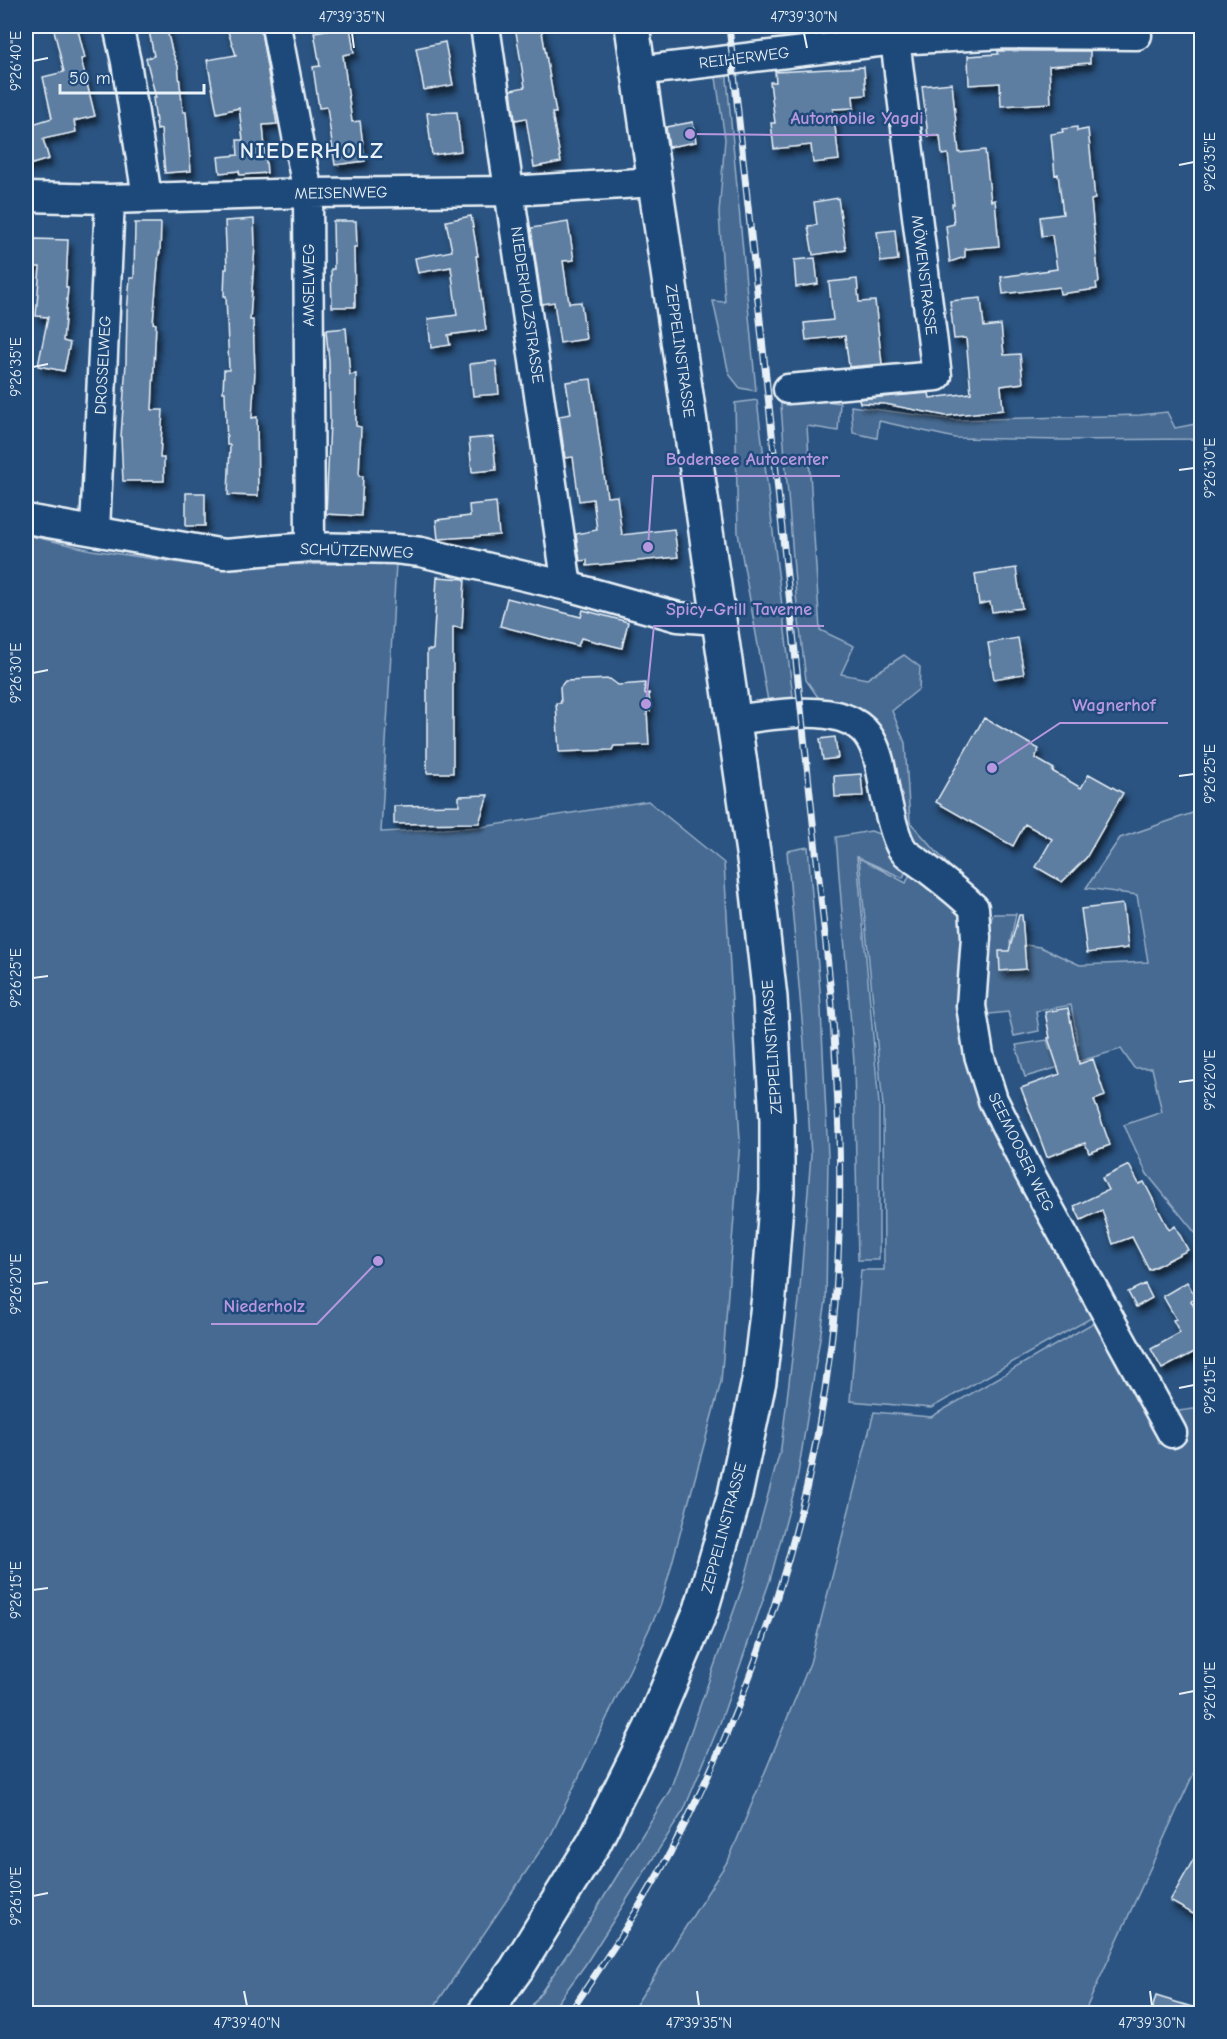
<svg xmlns="http://www.w3.org/2000/svg" width="1227" height="2039" viewBox="0 0 1227 2039" font-family="'Comic Neue',sans-serif">
<defs>
<filter id="shadow"><feDropShadow dx="3.5" dy="6" stdDeviation="3" flood-color="#0009"/></filter>
</defs>
<rect width="100%" height="100%" fill="#2b5482"/>
<filter id="ink" filterUnits="userSpaceOnUse"><feTurbulence type="fractalNoise" baseFrequency=".0167" numOctaves="2"/><feDisplacementMap in="SourceGraphic" scale="12" xChannelSelector="R" yChannelSelector="G"/><feConvolveMatrix kernelMatrix="1 2 1 2 8 2 1 2 1" color-interpolation-filters="sRGB"/></filter>
<g filter="url(#ink)">
<path fill="#476b93" stroke="#98aec6" stroke-width="1.5" d="M726,68L756,391L740,388L729,374L713,301L725,302L719,213L725,139L715,71Z
M780,394L840,403L838,431L807,426L820,630L854,646L841,674L867,679L904,655L920,667L919,689L892,711L905,743L910,822L951,868L946,876L913,853L876,734L822,703L806,680L796,595Z
M757,400L794,705L769,707L738,533L735,403Z
M851,406L955,420L1140,415L1167,412L1175,428L1201,423V439L1060,440L955,438L879,421L877,438L853,433Z
M26,535L92,550L202,566L396,563L381,832L481,827L648,801L724,863L740,1140L721,1382L661,1604L551,1835L430,2013L26,2014Z
M1201,810V1240L1147,1174L1124,1125L1162,1112L1152,1068H1134L1121,1049L1025,1077L1016,1045L1047,1040L1050,1050L1078,1044L1071,1005L1036,1011L1039,1031L1014,1036L1008,1012L981,1015V952L993,914H1016L1010,943L1040,947L1080,965L1148,962L1137,895L1086,888L1120,838Z
M871,831L892,839L909,863L903,878L857,857L879,1104V1260H858L854,1062L836,837Z
M808,847L820,990L828,1156L826,1301L797,1480L770,1580L720,1723L684,1810L585,1965L550,2013H527L586,1926L670,1790L743,1585L781,1448L799,1300L811,1155L804,1042L787,851Z
M859,858L906,883L914,865L964,905L968,1049L1100,1313L931,1408L850,1401L861,1270H884L883,1106Z
M1110,1313L1163,1413L1201,1408L1202,1755L1084,2013L630,2014L729,1859L810,1663L874,1412L931,1417Z"/>
<path fill="#5d7da1" stroke="#e8f1f8" stroke-width="1.5" filter="url(#shadow)" d="M53,26H77L85,58L81,59L95,116L74,121L76,132L43,139L49,159L26,166V126L52,118L43,77L64,72Z
M148,26H166L172,51L178,66L183,112H186L191,171L165,173L161,129L157,130L153,98H156L146,58L154,56Z
M226,26H260L277,124L263,125L267,173L240,175L239,171L220,173L218,157L238,155L237,140H243L239,108L217,113L207,60L236,55Z
M350,26L354,53L343,55L352,122L360,121L365,161L335,165L327,107L319,108L313,67L320,66L314,32Z
M515,26H541L556,113H552L561,162L534,167L526,118L515,120L511,90L525,87Z
M445,42L453,85L424,90L416,48Z
M998,51H1090V63L1049,66L1051,103L1001,106L1000,83L969,85L968,56L998,54Z
M864,67L866,95L853,96L854,108L833,109L839,160L813,163L811,145L774,149L771,123H775L770,82H776L775,72Z
M952,83L959,153L985,150L991,201L995,200L999,246L965,249V257L950,262L946,226L954,224L952,204H954L948,154L942,155L940,136H928L922,86Z
M457,112L461,151L432,155L427,113Z
M693,122L696,142L669,147L666,127Z
M1077,127V131L1088,129L1095,199L1091,200L1099,282L1096,283L1097,289L1060,294L1059,287L1003,294L1001,277L1057,269L1052,235L1042,236L1040,217L1063,214L1058,174L1055,175L1051,134L1063,132L1062,129Z
M838,198L846,250L813,255L808,226L817,225L814,202Z
M471,216L478,256H476L486,330L448,335L450,345L431,348L428,319L457,315L451,267L418,273L415,258L452,251L446,221Z
M254,219L255,245L250,320H253L255,371L252,418L257,417L258,496L228,495L230,445H227L225,392H223L224,370H229L226,296H224L225,269H227L225,221Z
M333,221H356L357,247H354L355,307H332L331,269H334Z
M568,222L574,260L563,261L569,303L581,302L586,339L560,343L554,302L542,304L531,228Z
M135,223H161L160,253H159L153,323L156,324L152,410H163L160,458H164V481H123L121,437L126,363L127,312L130,278H134Z
M895,230L898,260L881,262L877,232Z
M34,239L68,240L66,287L68,288L63,341L70,343L64,371L38,366L48,317L36,316L40,267H33Z
M815,258L818,284L796,287L794,260Z
M857,279L859,302L875,301L882,364L849,367L845,336L806,340L804,323L833,320L829,282Z
M981,298L984,327L1001,325L1004,355L1020,354L1023,383L1001,386L1003,410L946,416L885,404L860,403L859,399L929,393L930,398L971,393L966,338L954,339L950,301Z
M346,328L350,375L356,374V426L361,427L359,476H363L361,516L326,514L330,422L329,361L326,330Z
M496,361L499,394L473,396L470,364Z
M591,379L607,497L617,496L622,535L674,529L678,557L587,566V560L580,561L576,534L597,530L593,499L579,501L573,457L565,458L559,416L571,414L566,382Z
M493,437L496,470L472,472L469,439Z
M186,493H205V526H186Z
M496,502L499,535L438,539L436,520L470,516L469,505Z
M1016,568L1022,608L992,612L990,602L979,604L975,574Z
M437,577L465,579L462,628L453,627V773H427V650H433Z
M507,598L581,617L583,610L628,622L622,648L581,638L578,646L500,626Z
M1018,638L1024,674L994,679L988,643Z
M610,679L618,685L645,683V694L649,693L650,711H647L649,745L614,746L612,750L559,752L556,703H561L560,687L565,681Z
M984,718L1039,749L1035,758L1054,769L1052,771L1081,788L1089,774L1123,793L1086,858L1062,882L1036,867L1052,839L1025,824L1013,846L936,802Z
M835,737L838,758L823,760L820,739Z
M861,774L863,796L835,797L834,776Z
M488,795L479,823L394,824V806L459,805V796Z
M1123,904L1128,948L1087,953L1081,909Z
M1019,915H1022L1026,969L1000,971L999,951H1009Z
M1068,1008L1079,1064L1093,1059L1105,1096L1094,1100L1110,1145L1089,1153L1085,1143L1047,1157L1021,1088L1060,1074L1048,1038H1050L1045,1012Z
M1129,1165L1139,1184L1144,1182L1169,1230L1175,1226L1188,1250L1149,1270L1132,1237L1113,1244L1102,1210L1081,1220L1074,1206L1108,1190L1102,1178Z
M1187,1282L1196,1298L1191,1301L1202,1321V1348L1162,1369L1151,1349L1180,1333L1173,1320L1176,1319L1163,1296Z
M1145,1284L1152,1298L1136,1307L1128,1292Z
M1202,1844V1919L1170,1901Z
M1156,1996L1202,2010V2013H1151Z"/>
<g fill="none" stroke-linecap="round" stroke-linejoin="round">
<g stroke="#e8f1f8" stroke-width="33">
<path id="minor" d="M118,26L126,62L147,197
M276,26L308,193L310,547
M485,26L567,586
M638,71L895,40L1006,34L1137,35
M26,197L110,199L308,193L511,191L655,182
M788,389L937,376L895,40L898,26
M26,519L224,554L310,547L395,549L421,552L567,586L678,617L704,619L720,617
M95,530L110,199
M735,720C774,715 849,699 871,740C880,756 882,776 885,793C888,807 895,839 903,850C908,856 919,862 925,867C942,880 959,893 974,908L976,937L971,1006L979,1055L993,1100L1029,1172L1172,1433"/>
</g>
<g stroke="#e8f1f8" stroke-width="38">
<path id="major" d="M484,2014L517,1968L594,1843L651,1728L701,1610L735,1495L759,1381L769,1296L777,1191V1120L770,998L755,866L632,26"/>
</g>
<use href="#minor" stroke="#1f4a7a" stroke-width="28"/>
<use href="#major" stroke="#1f4a7a" stroke-width="33"/>
<g stroke="#e8f1f8" stroke-width="7">
<path id="rail" d="M569,2014C604,1962 640,1909 670,1853C753,1696 811,1521 831,1344C845,1227 840,1110 831,993L729,26"/>
</g>
<use href="#rail" stroke="#1f4a7a" stroke-width="4.5" stroke-dasharray="14" stroke-linecap="butt"/>
</g>
</g>
<path fill="none" stroke="#e8f1f8" stroke-width="2" d="M352,33L354,48M804,33L807,48M33,61L48,58M1179,165L1194,162M33,367L48,364M1179,470L1194,468M33,673L48,670M1179,776L1194,774M33,978L48,976M1179,1082L1194,1080M33,1284L48,1282M1179,1388L1194,1385M33,1590L48,1588M1179,1694L1194,1691M33,1896L48,1893M244,1991L247,2006M697,1991L699,2006M1150,1991L1152,2006"/>
<g text-anchor="middle" dominant-baseline="central" stroke-width="5" stroke-linejoin="round" paint-order="stroke">
<g font-size="16" fill="#e8f1f8" stroke="#1f4a7a">
<text transform="translate(744 58) rotate(-7)">REIHERWEG</text>
<text transform="translate(341 193) rotate(-1)">MEISENWEG</text>
<text transform="translate(924 275) rotate(83)">MÖWENSTRASSE</text>
<text transform="translate(309 285) rotate(-90)">AMSELWEG</text>
<text transform="translate(527 305) rotate(82)">NIEDERHOLZSTRASSE</text>
<text transform="translate(680 351) rotate(82)">ZEPPELINSTRASSE</text>
<text transform="translate(103 365) rotate(-87)">DROSSELWEG</text>
<text transform="translate(357 551) rotate(2)">SCHÜTZENWEG</text>
<text transform="translate(772 1047) rotate(-94)">ZEPPELINSTRASSE</text>
<text transform="translate(1021 1152) rotate(64)">SEEMOOSER WEG</text>
<text transform="translate(724 1528) rotate(-75)">ZEPPELINSTRASSE</text>
</g>
<g font-size="22" font-weight="bold" letter-spacing="1.5" fill="#e8f1f8" stroke="#1f4a7a">
<text x="312" y="151">NIEDERHOLZ</text>
</g>
</g>
<path fill="none" stroke="#b798de" stroke-width="2" d="M690 134L779 135H936M648 547L653 476H840M646 704L654 626H824M992 768L1060 723H1168M378 1261L317 1324H211"/>
<g fill="#b798de" stroke="#1f4a7a" stroke-width="2">
<circle cx="690" cy="134" r="6"/>
<circle cx="648" cy="547" r="6"/>
<circle cx="646" cy="704" r="6"/>
<circle cx="992" cy="768" r="6"/>
<circle cx="378" cy="1261" r="6"/>
</g>
<g font-size="18" text-anchor="middle" font-weight="bold" fill="#b798de" stroke="#1f4a7a" stroke-width="5" stroke-linejoin="round" paint-order="stroke">
<text x="857" y="124">Automobile Yagdi</text>
<text x="747" y="465">Bodensee Autocenter</text>
<text x="739" y="615">Spicy-Grill Taverne</text>
<text x="1114" y="711">Wagnerhof</text>
<text x="264" y="1312">Niederholz</text>
</g>
<rect width="1227" height="2039" fill="none" stroke="#1f4a7a" stroke-width="66"/>
<path d="M60 84v9h144v-9" fill="none" stroke="#e8f1f8" stroke-width="3"/>
<text x="69" y="84" font-size="18" fill="#e8f1f8" stroke="#1f4a7a" stroke-width="4.5" paint-order="stroke">50 m</text>
<rect x="33" y="33" width="1161" height="1973" fill="none" stroke="#e8f1f8" stroke-width="2"/>
<g font-size="15" text-anchor="middle" fill="#e8f1f8">
<text x="352" y="22">47°39'35"N</text>
<text x="804" y="22">47°39'30"N</text>
<text transform="translate(16 61) rotate(-90)" y="5">9°26'40"E</text>
<text transform="translate(1210 162) rotate(-90)" y="5">9°26'35"E</text>
<text transform="translate(16 367) rotate(-90)" y="5">9°26'35"E</text>
<text transform="translate(1210 468) rotate(-90)" y="5">9°26'30"E</text>
<text transform="translate(16 673) rotate(-90)" y="5">9°26'30"E</text>
<text transform="translate(1210 774) rotate(-90)" y="5">9°26'25"E</text>
<text transform="translate(16 978) rotate(-90)" y="5">9°26'25"E</text>
<text transform="translate(1210 1080) rotate(-90)" y="5">9°26'20"E</text>
<text transform="translate(16 1284) rotate(-90)" y="5">9°26'20"E</text>
<text transform="translate(1210 1385) rotate(-90)" y="5">9°26'15"E</text>
<text transform="translate(16 1590) rotate(-90)" y="5">9°26'15"E</text>
<text transform="translate(1210 1691) rotate(-90)" y="5">9°26'10"E</text>
<text transform="translate(16 1896) rotate(-90)" y="5">9°26'10"E</text>
<text x="247" y="2028">47°39'40"N</text>
<text x="699" y="2028">47°39'35"N</text>
<text x="1152" y="2028">47°39'30"N</text>
</g>
</svg>
